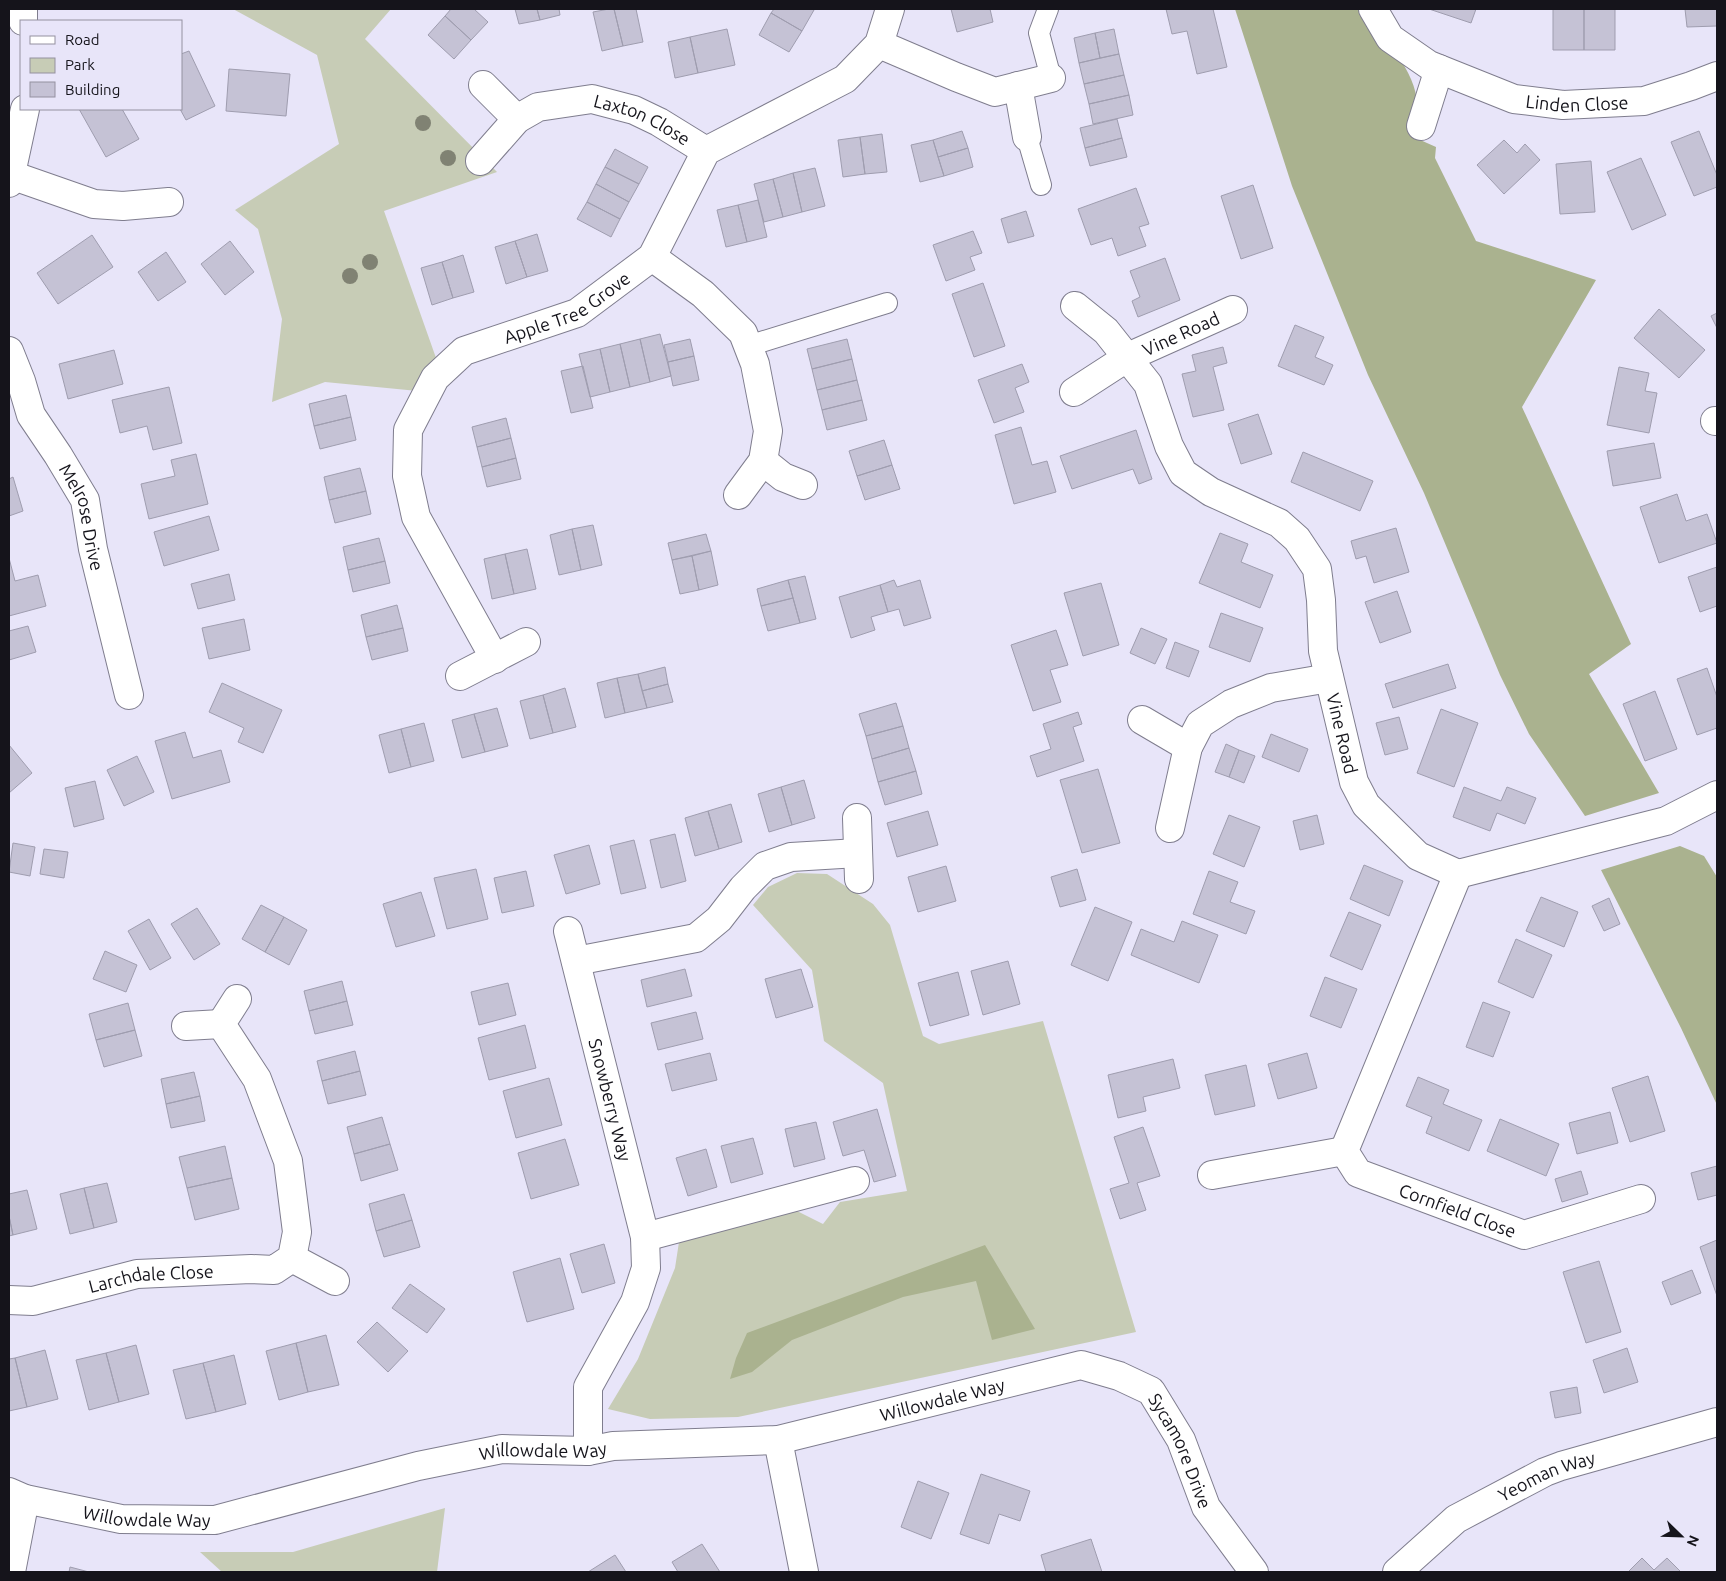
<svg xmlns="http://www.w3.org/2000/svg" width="1726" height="1581" viewBox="0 0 1726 1581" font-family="Ubuntu,sans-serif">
<rect width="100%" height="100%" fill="#e8e5f9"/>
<path fill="#c7ccb6" d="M233,9H391L365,39L497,172L384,211L441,372L428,392L325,382L272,402L282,319L258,229L235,210L339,144L317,55Z
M797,873L827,874L873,904L890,925L923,1036L939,1044L1043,1021L1136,1332L738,1417L650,1419L608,1409L638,1359L675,1268L679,1242L797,1211L823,1224L840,1202L907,1191L883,1083L824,1041L812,970L753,905L768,887Z
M445,1508L437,1572H222L200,1552H293Z"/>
<path fill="#aab28f" d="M1235,9H1364C1382,34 1417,73 1417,104C1416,114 1411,126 1409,135L1436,147L1435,158L1476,241L1596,280L1522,407L1631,644L1589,674L1659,793L1585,816L1529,734L1500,675L1424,493L1368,375L1292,186Z
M1680,846L1704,856L1717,877V1105L1681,1028L1601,870Z
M985,1245L1035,1329L992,1340L976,1281L903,1297L792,1340L752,1372L730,1379L736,1358L747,1333Z"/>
<path fill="#c5c2d5" stroke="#9f9daf" d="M451,9H474L488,22L471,40L445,16Z
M515,9H537L540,20L519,24Z
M537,9H559L560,15L540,20Z
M609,9H614L623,46L602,51L593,12Z
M614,9H636L643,42L623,46Z
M774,9H812L814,10L802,31L771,13Z
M951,9H990L993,22L957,32Z
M1166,9H1213L1227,67L1197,74L1187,31L1172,34Z
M1429,9H1476L1471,23Z
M1553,9H1584V50H1553Z
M1584,9H1615V50H1584Z
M1685,9H1717V26L1687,27Z
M771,13L802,31L789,52L759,35Z
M445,16L471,40L454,59L428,35Z
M727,29L735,65L698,73L690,37Z
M1114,29L1119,54L1100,58L1095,33Z
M1095,33L1100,58L1079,63L1074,38Z
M690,37L698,73L675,78L668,42Z
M189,51L215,106L186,120L180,109L181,54Z
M1119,54L1124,75L1084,84L1079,63Z
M229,69L290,74L286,116L226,111Z
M1124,75L1129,95L1089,104L1084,84Z
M1129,95L1133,115L1093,124L1089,104Z
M79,109H122L139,139L106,157Z
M1117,119L1122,138L1085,148L1080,128Z
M962,131L968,148L938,157L933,140Z
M1699,131L1717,175V187L1694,196L1671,142Z
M882,134L887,172L865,174L860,137Z
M860,137L865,174L843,177L838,140Z
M1122,138L1127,157L1090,166L1085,148Z
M933,140L944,176L920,182L911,145Z
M1504,140L1517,153L1525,144L1540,160L1504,194L1477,165Z
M968,148L973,167L944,176L938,157Z
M615,149L648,167L639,184L605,167Z
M1641,158L1666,215L1632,230L1607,172Z
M1591,161L1595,212L1560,214L1556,164Z
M605,167L639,184L629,202L596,184Z
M815,168L825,206L802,212L793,173Z
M793,173L802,212L783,217L773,179Z
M773,179L783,217L764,222L754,184Z
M596,184L629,202L620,219L587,202Z
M1253,185L1273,248L1241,259L1221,196Z
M1136,188L1149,224L1139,227L1146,246L1118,256L1112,238L1091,245L1078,209Z
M758,200L767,237L747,242L738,205Z
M587,202L620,219L611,237L577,219Z
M738,205L747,242L726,247L717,210Z
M1026,211L1034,236L1008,243L1001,219Z
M973,231L982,253L970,257L975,270L946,281L933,245Z
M537,234L548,271L527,277L515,241Z
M92,235L113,267L58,304L37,273Z
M230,241L254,272L225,295L201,264Z
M515,241L527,277L506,284L495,247Z
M166,252L186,282L158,301L138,272Z
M463,255L474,292L453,298L442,262Z
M1165,258L1180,300L1138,317L1132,301L1140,297L1130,271Z
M442,262L453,298L432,305L421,268Z
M983,283L1005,346L974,357L952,294Z
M1659,309L1705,350L1679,378L1634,338Z
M1717,313V328L1711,316Z
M1295,325L1324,337L1315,357L1333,365L1324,385L1278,366Z
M660,334L671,376L650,382L640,339Z
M640,339L650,382L630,387L620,344Z
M690,339L694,356L668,362L664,345Z
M847,339L852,359L812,369L807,349Z
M620,344L630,387L610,392L600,349Z
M1223,347L1227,363L1213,367L1224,410L1193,417L1182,374L1196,371L1192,355Z
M600,349L610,392L590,397L579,354Z
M114,350L123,384L68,399L59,364Z
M694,356L699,380L673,386L668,362Z
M852,359L857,380L817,390L812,369Z
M1022,364L1029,382L1015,388L1024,412L994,423L978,380Z
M583,366L593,408L571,413L561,371Z
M1619,367L1649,373L1645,391L1657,393L1649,433L1607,425Z
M857,380L862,400L822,410L817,390Z
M169,387L182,443L153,450L147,426L120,433L112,400Z
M346,395L351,417L314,426L309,404Z
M862,400L867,420L827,430L822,410Z
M1258,414L1272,454L1241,464L1228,424Z
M351,417L356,440L320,449L314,426Z
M506,418L511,438L477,447L472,427Z
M1021,427L1032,465L1047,461L1056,492L1014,504L995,435Z
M1136,430L1152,479L1139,484L1133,469L1072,489L1060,456Z
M511,438L516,458L482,467L477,447Z
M884,440L892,465L857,476L849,451Z
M1654,443L1661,478L1613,486L1607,451Z
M1303,452L1373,481L1360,511L1291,482Z
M196,454L208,504L149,519L141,484L175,476L171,460Z
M516,458L521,479L487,487L482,467Z
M892,465L900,489L865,500L857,476Z
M360,468L366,491L329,500L324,477Z
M13,477L23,511L9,516V479Z
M366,491L371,514L335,523L329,500Z
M1677,494L1686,521L1707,514L1717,543L1659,563L1640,507Z
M209,516L219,550L164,566L154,532Z
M593,525L602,565L581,570L572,529Z
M1396,528L1409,572L1374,583L1366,556L1356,559L1351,541Z
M572,529L581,570L559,575L550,535Z
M1220,533L1248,544L1241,562L1273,575L1260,608L1199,583Z
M706,534L711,551L672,560L668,543Z
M379,538L385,561L348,570L343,547Z
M527,549L536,589L514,594L505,554Z
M711,551L718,585L699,590L692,556Z
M505,554L514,594L492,599L484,559Z
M692,556L699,590L680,594L672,560Z
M9,558L15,581L38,575L46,606L9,616Z
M385,561L390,583L353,592L348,570Z
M1717,567V606L1700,612L1688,577Z
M229,574L235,600L198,609L191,584Z
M805,576L816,619L800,623L788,580Z
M788,580L793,598L761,606L757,589Z
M894,580L897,587L920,580L931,618L904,626L899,609L888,612L880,585Z
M1101,583L1119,645L1083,656L1064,593Z
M880,585L888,612L871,617L875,630L851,638L839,597Z
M1397,591L1411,632L1380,643L1365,602Z
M793,598L800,623L768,631L761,606Z
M397,605L403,628L366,637L361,615Z
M1221,613L1263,628L1250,662L1209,647Z
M244,619L250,650L209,659L202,628Z
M28,626L36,652L9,660V631Z
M403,628L408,651L372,660L366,637Z
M1141,628L1167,639L1155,664L1130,653Z
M1056,630L1068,665L1050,670L1061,702L1033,711L1011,645Z
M1175,642L1199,651L1189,677L1166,668Z
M1448,664L1456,688L1393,708L1385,684Z
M665,667L668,684L642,691L638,674Z
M1707,668L1717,697V728L1697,735L1677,679Z
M638,674L647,708L625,713L617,678Z
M617,678L625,713L605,718L597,683Z
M222,683L282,710L263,753L238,742L244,728L209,712Z
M668,684L673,702L647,708L642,691Z
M565,688L576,727L553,733L543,695Z
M1655,691L1677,749L1645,761L1623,704Z
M543,695L553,733L530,739L520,701Z
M896,703L903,726L866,736L859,714Z
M497,708L508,746L485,752L474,714Z
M1441,709L1478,723L1454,787L1417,773Z
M1078,712L1082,724L1073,727L1084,761L1037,777L1030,756L1051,749L1043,724Z
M474,714L485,752L462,758L452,720Z
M1399,717L1408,749L1385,755L1376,723Z
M424,723L434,761L411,767L401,729Z
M903,726L909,748L872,759L866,736Z
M401,729L411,767L389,773L379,735Z
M185,732L193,758L221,750L230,782L172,799L155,741Z
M1271,734L1308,749L1299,772L1262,757Z
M1226,744L1239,750L1229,777L1215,772Z
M9,745L32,773L9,793Z
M909,748L916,771L878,782L872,759Z
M1239,750L1255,756L1244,783L1229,777Z
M137,756L154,792L124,806L107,770Z
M1098,769L1120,843L1082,853L1060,780Z
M916,771L922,794L885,805L878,782Z
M804,780L815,818L792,825L781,787Z
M95,781L104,819L74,827L65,788Z
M781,787L792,825L769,832L758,794Z
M1464,787L1501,801L1507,787L1536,798L1525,824L1497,813L1490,831L1453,817Z
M731,804L742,842L719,849L708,811Z
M708,811L719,849L695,856L685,818Z
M928,811L938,845L897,857L887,823Z
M1229,815L1260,827L1244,867L1213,854Z
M1317,815L1324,844L1300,850L1293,821Z
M675,834L686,881L661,888L650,840Z
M634,840L646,888L621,894L610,846Z
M13,843L35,847L30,876L9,872Z
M589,845L600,884L566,894L554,855Z
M44,849L68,852L64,878L40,874Z
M1364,865L1403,881L1389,916L1350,899Z
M946,866L956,901L918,912L908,877Z
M476,869L488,919L447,929L434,878Z
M1077,869L1086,900L1060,907L1051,877Z
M526,871L534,906L502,913L494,878Z
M1209,871L1238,882L1230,902L1255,911L1246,934L1193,914Z
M421,892L435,936L396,947L383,904Z
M1541,897L1578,912L1564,947L1526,931Z
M1609,898L1620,924L1604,931L1592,906Z
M261,905L284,917L265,952L242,939Z
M1095,907L1132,922L1108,981L1071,965Z
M197,908L220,944L194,960L171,924Z
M1349,912L1381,925L1362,970L1330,956Z
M284,917L307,930L289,965L265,952Z
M149,919L171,958L150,970L128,931Z
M1182,921L1218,935L1199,983L1131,955L1141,929L1174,942Z
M1516,939L1552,955L1533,998L1498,982Z
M105,951L137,965L126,992L93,979Z
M1008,961L1020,1004L983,1015L971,971Z
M685,969L692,996L647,1007L641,980Z
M801,969L813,1007L776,1018L765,979Z
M958,972L969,1015L930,1026L918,983Z
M1325,977L1357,989L1341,1028L1310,1016Z
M342,981L347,1001L309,1011L304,991Z
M508,983L516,1015L479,1025L471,992Z
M347,1001L353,1025L315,1034L309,1011Z
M1483,1002L1510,1012L1493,1057L1466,1047Z
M128,1003L135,1030L96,1040L89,1014Z
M696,1012L703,1039L658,1050L651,1023Z
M525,1025L536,1068L489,1080L478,1038Z
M135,1030L142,1056L104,1067L96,1040Z
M355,1051L360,1071L322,1081L317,1061Z
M710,1053L717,1080L672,1091L665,1064Z
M1307,1053L1317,1088L1278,1099L1268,1064Z
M1173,1059L1180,1088L1143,1097L1146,1111L1118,1118L1108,1075Z
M1246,1065L1255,1106L1215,1115L1205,1075Z
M360,1071L366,1095L328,1104L322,1081Z
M194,1072L200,1096L166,1104L161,1079Z
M1648,1076L1665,1131L1630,1142L1612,1088Z
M1418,1077L1449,1090L1443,1104L1482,1120L1469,1151L1426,1133L1432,1117L1406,1106Z
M549,1078L562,1125L516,1138L503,1091Z
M200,1096L205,1121L171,1128L166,1104Z
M877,1109L896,1176L874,1182L864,1150L843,1156L833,1122Z
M1610,1112L1618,1143L1577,1154L1569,1123Z
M382,1117L390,1144L354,1154L347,1127Z
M1500,1119L1559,1144L1546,1176L1487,1151Z
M816,1122L825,1159L794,1167L785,1129Z
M1143,1127L1160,1176L1137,1183L1146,1210L1120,1219L1110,1189L1129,1183L1114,1137Z
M753,1138L763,1174L731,1183L721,1146Z
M565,1139L579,1185L531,1199L518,1153Z
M390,1144L398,1170L361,1181L354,1154Z
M225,1146L232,1178L187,1188L179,1157Z
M706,1149L717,1187L688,1196L676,1158Z
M1717,1166V1195L1698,1200L1691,1173Z
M1581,1171L1588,1194L1562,1202L1555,1179Z
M232,1178L239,1209L195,1220L187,1188Z
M107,1183L117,1222L94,1228L84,1188Z
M84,1188L94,1228L70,1234L60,1194Z
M27,1190L37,1229L13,1235L9,1216V1194Z
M404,1194L412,1220L376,1231L369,1204Z
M9,1216L13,1235L9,1236Z
M412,1220L420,1247L384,1257L376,1231Z
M1717,1240V1296L1700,1247Z
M604,1244L615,1283L582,1293L570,1254Z
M560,1258L574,1309L527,1322L513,1272Z
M1599,1261L1621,1332L1586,1343L1563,1272Z
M1692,1270L1701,1293L1671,1305L1662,1282Z
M410,1284L445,1309L427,1333L392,1308Z
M377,1322L408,1351L388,1372L357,1342Z
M326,1335L339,1385L308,1392L296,1343Z
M296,1343L308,1392L279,1400L266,1351Z
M136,1345L149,1394L119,1402L106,1353Z
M1627,1348L1638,1382L1604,1393L1593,1360Z
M45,1350L58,1399L27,1407L15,1358Z
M106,1353L119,1402L89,1410L76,1360Z
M234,1355L246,1404L216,1412L203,1363Z
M15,1358L27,1407L9,1411V1359Z
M203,1363L216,1412L186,1419L173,1370Z
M1577,1387L1581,1413L1555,1418L1550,1392Z
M981,1474L1030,1491L1020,1521L999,1514L989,1544L960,1534Z
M918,1481L949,1493L931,1539L901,1527Z
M1091,1539L1102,1572H1046L1041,1555Z
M702,1544L720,1572H678L672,1562Z
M615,1555L626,1572H588Z
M1642,1558L1654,1570L1667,1558L1681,1572H1628Z
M70,1567L89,1572H69Z"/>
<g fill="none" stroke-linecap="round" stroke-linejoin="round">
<g stroke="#7f7d8e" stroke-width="22">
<path id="service" d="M1048,9L1039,33L1051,78
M1027,137L1041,185
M748,346L887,303"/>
</g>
<g stroke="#7f7d8e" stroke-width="30">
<g id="minor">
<path d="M23,9V21"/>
<path id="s1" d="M1373,9L1390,38L1429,65L1514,99L1563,105L1644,101L1691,86L1717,76"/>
<path d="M879,44L956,77L995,92L1051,78"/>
<path d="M483,85L517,119"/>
<path d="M1018,86L1027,137"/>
<path d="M1421,126L1439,69"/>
<path id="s2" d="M480,161L517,119L538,107L592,99L634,110L659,122L706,151"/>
<path d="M11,175L94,204L123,206L169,202"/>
<path d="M9,183L25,109"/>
<path d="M652,257L703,294L743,333L755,364L768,431L763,461L738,495"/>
<path id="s3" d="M1075,306L1106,331L1148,384L1169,446L1183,473L1211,492L1279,523L1297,539L1317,569L1321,600L1323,651L1354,782L1366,805L1418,856L1458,874L1666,821L1717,795"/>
<path id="s4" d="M9,351L21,381L31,415L58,455L85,500L93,549L129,695"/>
<path id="s5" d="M1074,392L1128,357L1233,310"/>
<path d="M1715,421H1717"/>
<path d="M763,461L783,477L803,485"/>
<path id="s6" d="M495,659L416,517L407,476L408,430L435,378L464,351L577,313L652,257L706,151L845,79L879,44L890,9"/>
<path d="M460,676L526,642"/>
<path d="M1142,720L1188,747"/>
<path d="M857,818L859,879"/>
<path d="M1170,828L1188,747L1200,724L1231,704L1271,688L1329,678"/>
<path id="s7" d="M1458,874L1344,1151L1358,1173L1524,1235L1641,1199"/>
<path id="s8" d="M568,931L645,1237L646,1268L635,1302L588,1387V1451"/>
<path d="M576,961L696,938L719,919L743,888L765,866L791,857L858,853"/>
<path d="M186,1026L221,1024"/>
<path d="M1212,1175L1344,1151"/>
<path d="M645,1237L855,1181"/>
<path d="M292,1258L335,1281"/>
<path id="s9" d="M9,1300L33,1301L137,1274L251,1269L274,1270L292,1258L297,1232L288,1161L257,1079L221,1024L237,999"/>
<path d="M778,1440L804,1572"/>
<path d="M11,1572L25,1499"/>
</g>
</g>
<g stroke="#7f7d8e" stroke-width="30">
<g id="tertiary">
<path id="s10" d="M9,1492L25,1499L121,1519L215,1520L418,1466L502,1449L588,1451L613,1446L778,1440L1081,1365L1119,1376L1151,1391L1181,1440L1206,1507L1254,1572"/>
<path id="s11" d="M1397,1572L1456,1519L1545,1472L1561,1466L1717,1422"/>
</g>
</g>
<use href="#service" stroke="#fff" stroke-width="20"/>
<use href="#minor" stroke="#fff" stroke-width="28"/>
<use href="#tertiary" stroke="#fff" stroke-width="28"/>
</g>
<g fill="#808273">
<circle cx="423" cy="123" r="8"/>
<circle cx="448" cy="158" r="8"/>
<circle cx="370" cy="262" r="8"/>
<circle cx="350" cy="276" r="8"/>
</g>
<g text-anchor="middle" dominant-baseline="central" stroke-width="4" stroke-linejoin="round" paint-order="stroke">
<g font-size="18" fill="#15141b" stroke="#e8e5f9">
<text stroke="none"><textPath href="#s1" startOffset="236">Linden Close</textPath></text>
<text stroke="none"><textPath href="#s2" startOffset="189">Laxton Close</textPath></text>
<text stroke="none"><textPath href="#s6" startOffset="461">Apple Tree Grove</textPath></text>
<text stroke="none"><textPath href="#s5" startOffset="122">Vine Road</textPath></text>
<text stroke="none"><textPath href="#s4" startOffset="184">Melrose Drive</textPath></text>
<text stroke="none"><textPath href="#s3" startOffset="539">Vine Road</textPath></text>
<text stroke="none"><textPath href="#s8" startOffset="174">Snowberry Way</textPath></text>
<text stroke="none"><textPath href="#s7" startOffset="432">Cornfield Close</textPath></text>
<text stroke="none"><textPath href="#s9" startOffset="145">Larchdale Close</textPath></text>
<text stroke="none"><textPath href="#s10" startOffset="951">Willowdale Way</textPath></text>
<text stroke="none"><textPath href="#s10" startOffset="546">Willowdale Way</textPath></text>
<text stroke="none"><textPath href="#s10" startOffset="1236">Sycamore Drive</textPath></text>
<text stroke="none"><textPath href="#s11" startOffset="180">Yeoman Way</textPath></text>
<text stroke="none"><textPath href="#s10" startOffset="141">Willowdale Way</textPath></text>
</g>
</g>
<rect width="1726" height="1581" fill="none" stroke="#15141b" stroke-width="20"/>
<rect x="20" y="20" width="162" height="90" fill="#e8e5f9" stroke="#9491a0"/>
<rect x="30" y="36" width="25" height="8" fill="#ffffff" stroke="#9491a0"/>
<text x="65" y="45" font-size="15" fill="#15141b">Road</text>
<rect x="30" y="58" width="25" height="15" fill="#c7ccb6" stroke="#9491a0"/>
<text x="65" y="70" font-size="15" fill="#15141b">Park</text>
<rect x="30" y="82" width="25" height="15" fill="#c5c2d5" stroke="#9491a0"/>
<text x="65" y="95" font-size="15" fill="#15141b">Building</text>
<g transform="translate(1681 1536) rotate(113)" stroke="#e8e5f9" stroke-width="4" paint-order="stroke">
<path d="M0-4L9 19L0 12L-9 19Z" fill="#15141b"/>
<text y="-8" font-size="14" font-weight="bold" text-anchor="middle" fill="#15141b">N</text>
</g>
</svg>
